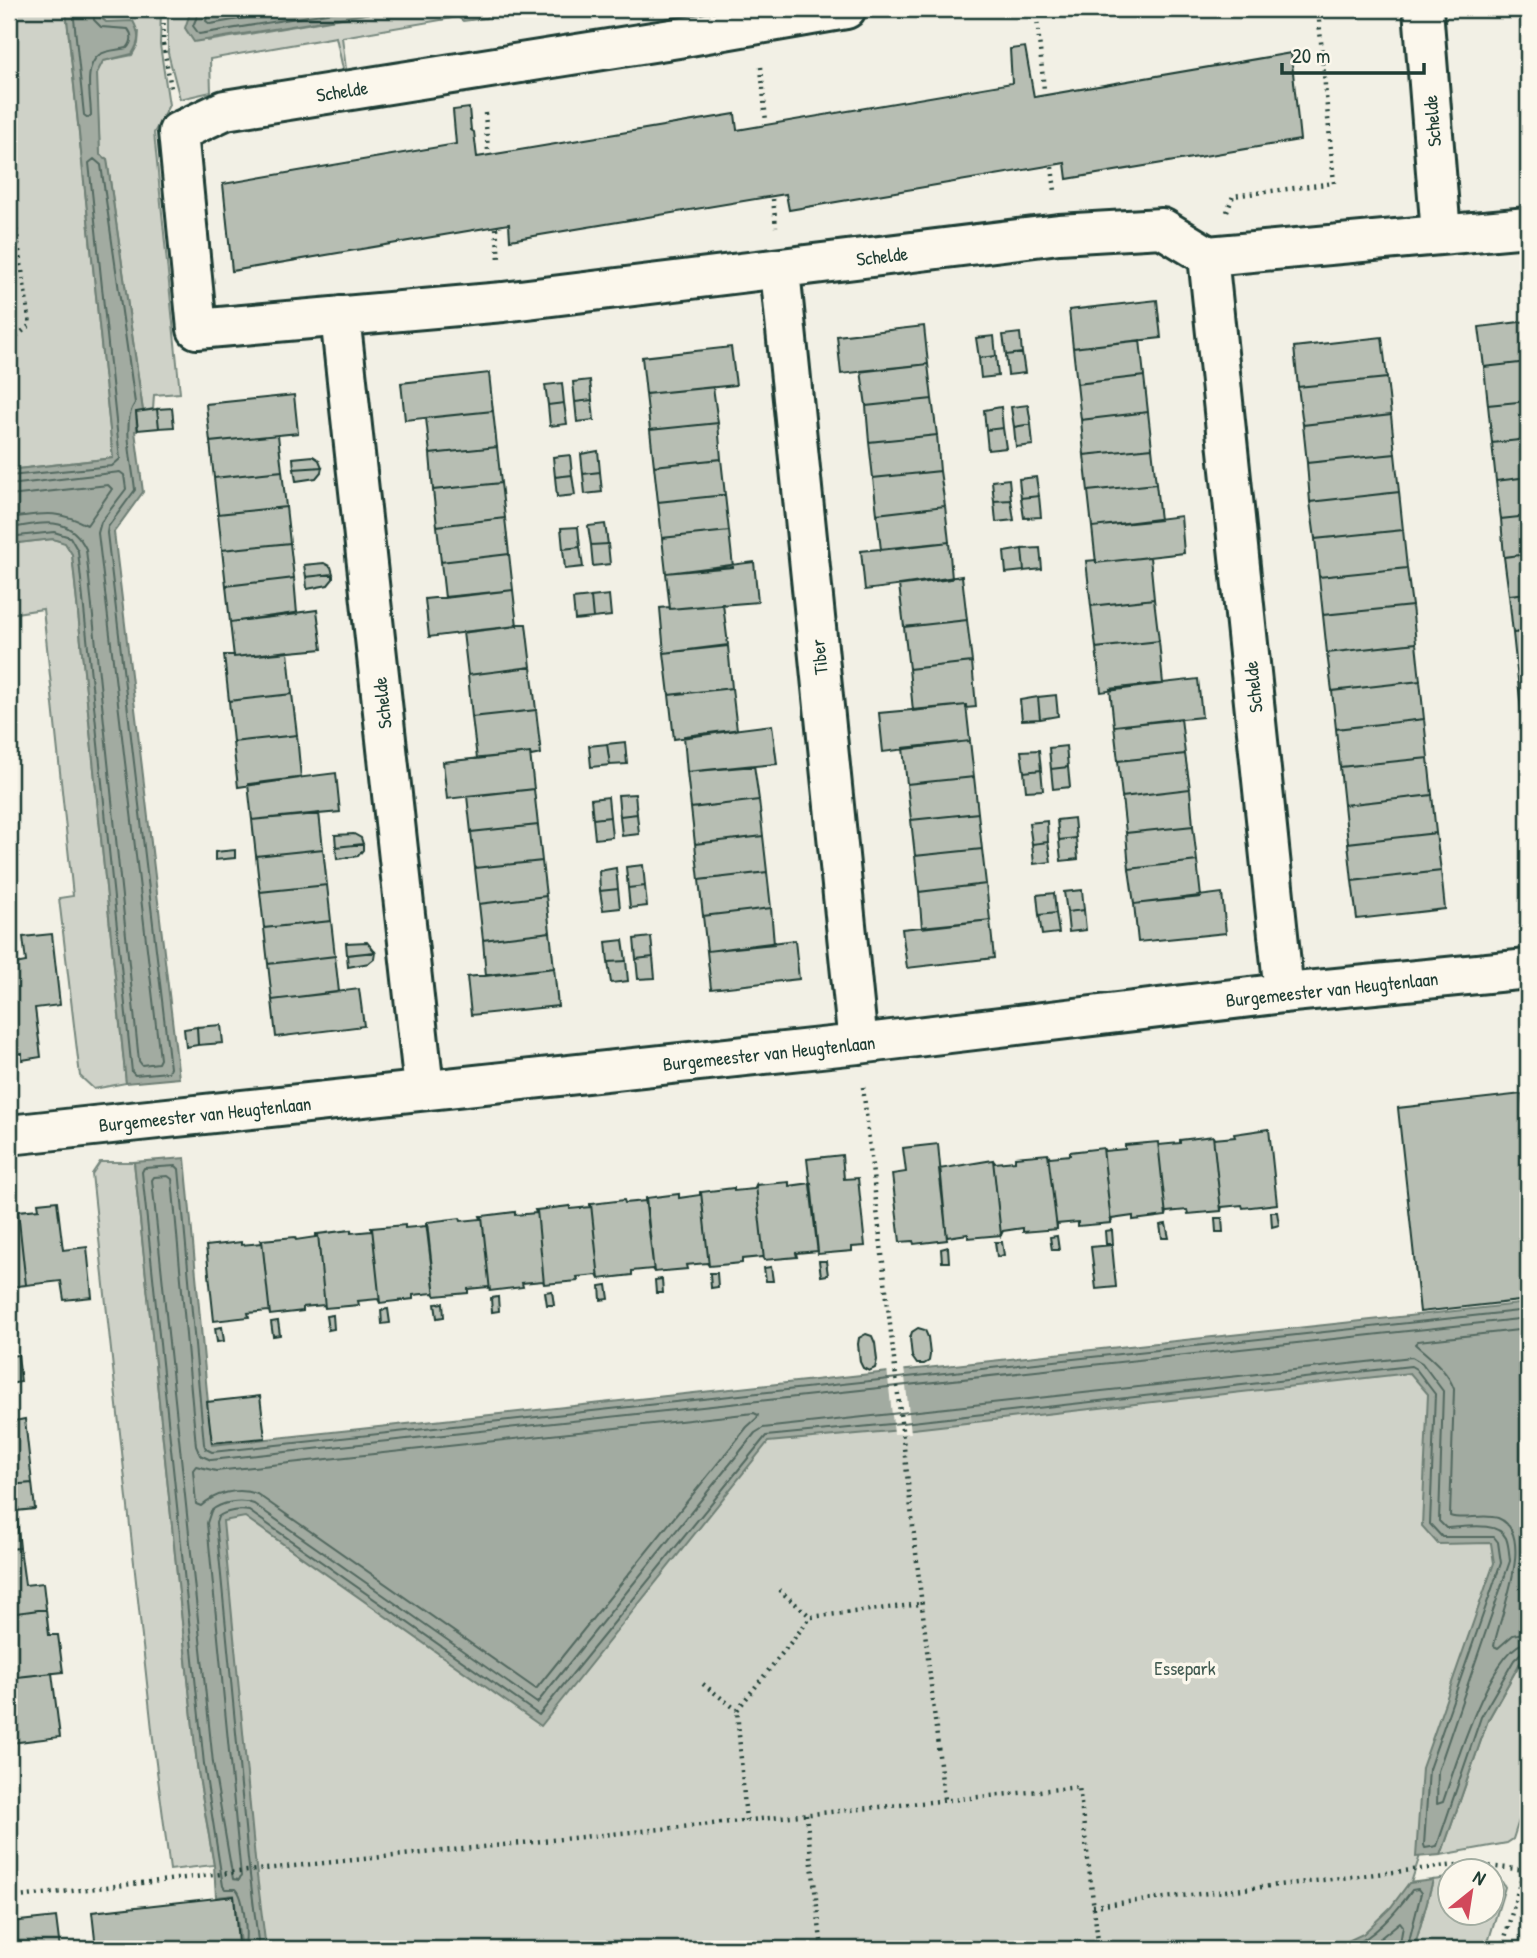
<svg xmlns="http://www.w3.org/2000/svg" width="1537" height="1958" viewBox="0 0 1537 1958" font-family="'Patrick Hand',sans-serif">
<rect width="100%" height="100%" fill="#f2f0e5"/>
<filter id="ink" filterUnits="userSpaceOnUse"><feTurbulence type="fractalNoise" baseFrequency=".0143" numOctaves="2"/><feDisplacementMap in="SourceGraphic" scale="14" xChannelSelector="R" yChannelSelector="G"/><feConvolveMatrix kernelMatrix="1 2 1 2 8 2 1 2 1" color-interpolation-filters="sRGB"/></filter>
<g filter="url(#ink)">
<path fill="#cfd2c8" stroke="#77887e" stroke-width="2" d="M9,9H66L113,458L9,470Z
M100,9H161L160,45L169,105L154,133L180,393L154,395L153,409L143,411L107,159L100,155L96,73L103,61L132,55L138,44L139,32L106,22L100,17Z
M168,9H212L190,13L208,41L394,9H505L490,11L486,18L463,21L458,17L342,37L346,69H343L336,37L210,59L211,92L180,99L168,53Z
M52,539L65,542L72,554L126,1083L94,1089L80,1076L59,898L73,896L43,609L9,614V544Z
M100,1162H134L197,1765L214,1865L170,1870L154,1748L92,1174Z
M1528,1347V1530L1389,1949H251L209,1494Z
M1528,1656V1792L1513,1839L1507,1843L1441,1855L1488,1720L1520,1663Z
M1449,1878L1450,1912H1492V1878L1502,1882L1505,1887L1486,1949H1414L1433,1880Z
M1528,1911V1949H1518Z"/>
<path fill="#a2aba1" stroke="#6e7f75" stroke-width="2" d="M66,9H100V17L106,22L133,21C140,34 140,42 132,54L103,61L97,73L100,155L107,159L143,411L136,412L137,431H135L143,492L114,532L179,1078L126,1083L72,554L65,543L53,539L9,544V470L113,458Z
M212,9H394L194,42L185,28L190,13Z
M185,1158L212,1445L1528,1303V1656L1520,1663L1488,1720L1441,1855L1416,1857L1422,1768L1494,1563L1491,1543L1438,1544L1422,1526L1428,1394L1410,1373L913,1429L768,1442L541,1726L245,1517L223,1521L255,1859L266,1949H223V1945L240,1943L234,1895L216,1897L214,1865L197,1765L134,1162Z
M1433,1880L1414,1949H1331L1363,1934L1391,1907L1409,1883Z"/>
<path fill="#f2f0e5" d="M904,1367L911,1433L894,1434L887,1368Z"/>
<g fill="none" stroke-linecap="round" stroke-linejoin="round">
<path stroke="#536960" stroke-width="2" d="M73,9L84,115L88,118L91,115C91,98 83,67 99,55C106,50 119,50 127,48C132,43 133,35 128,29L101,27L94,20L93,9
M200,9L193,26L199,34L352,9
M209,9L206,21L210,24L301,9
M9,476L112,466L120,459L89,163L94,159L101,165L135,403C121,422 133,466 135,490L108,527L107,533L170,1068L168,1072L135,1075L132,1072L78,551L70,537L54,532L9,537
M9,485L120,472L124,475L126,489L101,522L98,533L160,1059L158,1063L142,1065L139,1061L86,549C69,513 42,524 9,528
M9,496L108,485L112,489L87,525C55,509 43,514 9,518
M1528,1318L211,1460L200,1455L196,1446L172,1179L168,1176L154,1177L152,1180L213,1763L233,1879L239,1880L241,1876L207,1523L211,1511C221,1502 241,1499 254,1504L537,1703L755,1433L763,1428L1412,1357L1422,1363L1443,1391L1439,1521L1446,1528C1462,1528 1498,1520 1506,1538C1509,1545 1509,1554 1510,1561L1438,1771L1437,1804L1443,1802C1454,1770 1492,1644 1528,1642
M1528,1329L1418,1341L1415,1344C1429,1357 1447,1369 1454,1389L1450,1516C1464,1521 1482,1513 1498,1518C1537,1533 1499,1617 1494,1646L1498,1648L1513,1635L1528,1632
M754,1413L758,1415L757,1418L747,1427L536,1689L257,1494C238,1487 215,1493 201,1506L196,1504L193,1470L196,1466L216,1471Z
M243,1949C249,1941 244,1896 236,1889H225L223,1886L204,1764L142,1172L144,1168L176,1166L179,1169L204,1444L206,1449L212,1452L1528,1310
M259,1949L248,1859L216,1523L218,1517C225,1511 240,1509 249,1511L539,1715L766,1436L912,1422L1411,1366L1416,1369L1435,1394L1430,1524L1442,1537H1494L1498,1542L1501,1563L1429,1769L1424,1845L1425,1848L1437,1846L1481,1717L1514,1660L1522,1652L1528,1651
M1347,1949C1375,1936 1394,1915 1412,1890L1418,1889L1421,1893L1407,1949
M1367,1949L1400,1922L1403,1926L1399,1949"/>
</g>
<path fill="#b7beb3" stroke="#1f3d34" stroke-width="2" d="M1025,47L1034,97L1291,53L1300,140L1067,179L1065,163L789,210L786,194L510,240L509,224L232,271L223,184L456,144L453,110L469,108L471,130L474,132L477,157L735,114L737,130L1012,83L1010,49Z
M1157,300L1161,338L1073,348L1069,310Z
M1528,321V362L1484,367L1479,327Z
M924,326L928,364L841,374L837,336Z
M1020,333L1022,353L1006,355L1003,335Z
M994,336L996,356L979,358L976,338Z
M1382,337L1387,378L1298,387L1294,347Z
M1140,340L1144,376L1077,384L1073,348Z
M731,347L736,385L646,394L642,357Z
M1022,353L1025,373L1008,375L1006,355Z
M996,356L998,376L981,378L979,358Z
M1528,362V401L1488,405L1484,367Z
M928,364L932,399L866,406L861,371Z
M489,373L493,411L405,420L401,383Z
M1144,376L1148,412L1081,420L1077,384Z
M1387,378L1391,415L1303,425L1298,387Z
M590,380L592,400L575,402L573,382Z
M562,383L564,403L548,405L545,385Z
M713,387L718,423L650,430L646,394Z
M294,395L298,433L210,442L206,404Z
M932,399L937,435L869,442L866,406Z
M592,400L594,420L577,422L575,402Z
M1528,401V439L1492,443L1488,405Z
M564,403L567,424L550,426L548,405Z
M1028,405L1031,424L1014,427L1011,407Z
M1001,407L1003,428L986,430L984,410Z
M172,408L174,427L159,428L157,409Z
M157,409L159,428L138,430L136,412Z
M493,411L497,447L430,454L426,418Z
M1148,412L1152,448L1084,455L1081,420Z
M1391,415L1395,454L1307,463L1303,425Z
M718,423L721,459L654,466L650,430Z
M1031,424L1033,445L1016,447L1014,427Z
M1003,428L1006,448L988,450L986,430Z
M278,435L282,471L214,478L210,442Z
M937,435L940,471L873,478L869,442Z
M1528,439V477L1496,481L1492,443Z
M497,447L501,483L433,490L430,454Z
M1152,448L1156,484L1088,491L1084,455Z
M598,451L600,472L583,474L581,454Z
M1395,454L1399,492L1310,502L1307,463Z
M570,455L572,475L555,477L553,457Z
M313,456L319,460L322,467L294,469L293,458Z
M721,459L725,495L658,502L654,466Z
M322,467L321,472L316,478L296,481L294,469Z
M282,471L286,507L218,514L214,478Z
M940,471L945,506L877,514L873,478Z
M600,472L602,492L585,494L583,474Z
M572,475L575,495L557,497L555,477Z
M1036,477L1039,496L1021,498L1019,479Z
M1528,477V516L1501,519L1496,481Z
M1009,479L1011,500L994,501L992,481Z
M501,483L505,518L437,526L433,490Z
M1156,484L1160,520L1092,527L1088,491Z
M1399,492L1403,530L1315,539L1310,502Z
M725,495L729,531L662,538L658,502Z
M1039,496L1041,517L1024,518L1021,498Z
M1011,500L1014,520L996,522L994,501Z
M945,506L949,542L881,550L877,514Z
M286,507L290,543L222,550L218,514Z
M1181,516L1184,553L1096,563L1092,527Z
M1528,516V554L1504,557L1501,519Z
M505,518L509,554L441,562L437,526Z
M605,524L608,544L591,545L588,526Z
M578,527L580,547L563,549L561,528Z
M1403,530L1407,568L1319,577L1315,539Z
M729,531L733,567L666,573L662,538Z
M949,542L952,579L865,590L861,551Z
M290,543L294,578L226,586L222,550Z
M608,544L610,564L593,566L591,545Z
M580,547L583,567L565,569L563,549Z
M1040,548L1042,569L1024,571L1022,549Z
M1022,549L1024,571L1006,573L1004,552Z
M509,554L513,590L445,598L441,562Z
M1528,554V593L1509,595L1504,557Z
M1150,557L1154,599L1091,606L1086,561L1096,560V563Z
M754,562L758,602L670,609L666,573Z
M324,563L331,567L333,574L306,577L304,565Z
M1407,568L1412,606L1323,615L1319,577Z
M333,574V579L328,585L307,589L306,577Z
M962,576L967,620L904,627L899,585Z
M294,578L297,614L230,622L226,586Z
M513,590L517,626L429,637L425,599Z
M1528,593V631L1513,633L1509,595Z
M609,595L611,616L593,618L591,597Z
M591,597L593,618L575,620L573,599Z
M1154,599L1159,641L1096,648L1091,606Z
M723,604L728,645L664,653L660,608L669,607L670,609Z
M1412,606L1416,643L1327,653L1323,615Z
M317,610L322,649L234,657L230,622Z
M967,620L972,662L909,669L904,627Z
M516,624H526L531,667L468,675L463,632L517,626Z
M1528,631V669L1517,671L1513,633Z
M1159,641L1163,684L1101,692L1096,648Z
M1416,643L1420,681L1332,691L1327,653Z
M728,646L732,688L669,695L664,653Z
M288,651L292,694L229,701L224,655H234V657Z
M972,662L976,707L966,708V705L913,711L909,669Z
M531,667L536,710L472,717L468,675Z
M1528,669V708L1521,709L1517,671Z
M1198,679L1202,717L1114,726L1110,689Z
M1420,681L1424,719L1336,729L1332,691Z
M732,688L737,730L674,739L669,695Z
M292,694L297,735L233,742L229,701Z
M1056,695L1058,716L1040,719L1038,697Z
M1038,697L1040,719L1022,720L1020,700Z
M966,705L970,741L883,752L879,713Z
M1528,708V746H1525L1521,709Z
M536,710L541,754L531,756L530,753L477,759L472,717Z
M1181,718L1185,754L1118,761L1114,726Z
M1424,719L1428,758L1340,767L1336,729Z
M772,725L777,764L687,772L684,736Z
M297,735L301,778L238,787L233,742Z
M970,741L974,777L907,784L903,748Z
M625,742L627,764L610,765L607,744Z
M607,744L610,765L591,767L589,746Z
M1066,746L1068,767L1051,769L1049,748Z
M1039,750L1041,770L1024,772L1021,751Z
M530,753L534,789L447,799L443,762Z
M1185,754L1190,789L1122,797L1118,761Z
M1428,758L1432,795L1344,805L1340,767Z
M754,765L759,800L691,808L687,772Z
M1068,767L1070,787L1053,789L1051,769Z
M1041,770L1043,790L1026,791L1024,772Z
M336,773L340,812L252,820L248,784Z
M974,777L978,813L911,820L907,784Z
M534,789L538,825L471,832L467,796Z
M1190,789L1193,826L1126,833L1122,797Z
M635,794L637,814L620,816L618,795Z
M1432,795L1436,833L1348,843L1344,805Z
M608,797L610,817L593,819L591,799Z
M759,800L763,836L695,844L691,808Z
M319,813L323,849L256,856L252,820Z
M978,813L982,849L915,856L911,820Z
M637,814L639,834L622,836L620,816Z
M610,817L612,837L595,839L593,819Z
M1074,818L1076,838L1059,840L1057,820Z
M1047,821L1048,842L1032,844L1029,823Z
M538,825L542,861L475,868L471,832Z
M1193,826L1197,861L1129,869L1126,833Z
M1436,833L1441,871L1352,881L1348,843Z
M354,834L361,838L363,844L336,847L335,835Z
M763,836L767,872L699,880L695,844Z
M1076,838L1078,859L1061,861L1059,840Z
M1048,842L1051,862L1034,864L1032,844Z
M363,844V850L358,856L337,859L336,847Z
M323,849L327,885L260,892L256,856Z
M982,849L986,884L919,892L915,856Z
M235,850V858L215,860V852Z
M542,861L546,896L479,904L475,868Z
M1197,861L1201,897L1134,904L1129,869Z
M643,865L645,886L628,888L626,867Z
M616,868L618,889L600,891L599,871Z
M1441,871L1445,909L1357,919L1352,881Z
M767,872L771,908L703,916L699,880Z
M986,884L990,920L922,928L919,892Z
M327,885L331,921L264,928L260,892Z
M645,886L647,906L630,908L628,888Z
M618,889L620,908L603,910L600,891Z
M1082,890L1084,910L1067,912L1064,892Z
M1054,893L1056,913L1039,915L1037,895Z
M1222,893L1226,933L1138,942L1134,904Z
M546,896L550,932L483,940L479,904Z
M771,908L774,944L707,951L703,916Z
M1084,910L1086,930L1069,932L1067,912Z
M1056,913L1059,933L1042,935L1039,915Z
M990,920L994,958L907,968L902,929Z
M331,921L335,956L268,964L264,928Z
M550,932L554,968L486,976L483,940Z
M52,934L60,1005L35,1008L41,1057L22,1060V1053L9,1055V965L26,962L23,937Z
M651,937L653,957L636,959L634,939Z
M623,940L626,961L608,962L606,942Z
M795,940L799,979L711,989L707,951Z
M367,942L375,952L347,955L346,943Z
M375,952L374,959L369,963L348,967L347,955Z
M335,956L339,992L272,1000L268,964Z
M653,957L655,978L638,979L636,959Z
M626,961L628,981L611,983L608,962Z
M554,968L558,1006L471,1015L467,977Z
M359,989L364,1026L276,1037L272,1000Z
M221,1025L223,1043L198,1045L197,1027Z
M197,1027L198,1045L186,1047L184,1029Z
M1522,1094L1526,1136L1528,1135V1300L1420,1312L1398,1108Z
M1269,1129L1277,1204L1243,1208L1242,1205L1222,1207L1221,1211L1213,1136L1214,1139L1235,1137L1234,1134Z
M1213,1136L1221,1211L1188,1214L1187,1210L1167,1212L1166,1216L1158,1142L1159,1145L1180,1143V1140Z
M1158,1142L1166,1216L1133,1220V1216L1112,1219L1111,1223L1103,1148L1105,1151L1125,1149V1145Z
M938,1144L947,1240L914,1244L913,1241L900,1242L892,1174L906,1172L903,1148Z
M1103,1148L1111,1223L1078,1226V1222L1057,1224V1229L1048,1154L1050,1157L1070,1155V1152Z
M1048,1154L1057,1229L1023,1232V1228L1003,1231L1001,1235L993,1160L995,1163L1015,1161V1157Z
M842,1155L844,1179L858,1178L865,1246L852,1247V1251L818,1254L807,1159Z
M993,1160L1001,1235L968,1238V1234L947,1237L939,1169Z
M789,1182V1186L811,1183L818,1251L796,1253L797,1257L764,1260L756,1185Z
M756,1185L764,1260L762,1257L742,1259V1263L709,1266L701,1192L734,1188V1191L754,1189Z
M700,1192H701L709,1266L707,1263L686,1265L687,1269L654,1272L646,1198L679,1194V1198L700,1195Z
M645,1198L654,1272L652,1269L632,1271V1275L599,1279L591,1204L624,1200L625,1203L645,1201Z
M57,1201L63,1250L87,1247L92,1297L64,1300L61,1281L26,1285L18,1211L39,1209L38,1203Z
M590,1204H591L599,1279L597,1275L577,1277L578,1281L544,1284L537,1210L570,1206V1209L590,1207Z
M535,1210H537L544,1284L543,1281L522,1283L523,1287L490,1291L482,1216L515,1212V1215L536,1213Z
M18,1211L26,1285L9,1287V1213Z
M1271,1212H1277L1279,1225L1272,1227Z
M480,1216H482L490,1291L488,1287L468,1289V1293L435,1296L427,1222L460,1218L461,1221L481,1219Z
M1215,1218H1222L1223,1232H1216Z
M426,1222L435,1296L433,1293L413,1295V1299L380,1303L372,1228L405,1225V1228L426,1226Z
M1166,1224L1169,1238H1162L1160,1225Z
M371,1228H372L380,1303L378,1299L358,1301L359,1305L325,1308L318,1234L351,1230V1233L371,1231Z
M1112,1230L1113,1244H1106L1105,1231Z
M316,1234H318L325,1308L324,1305L303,1307V1311L270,1315L262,1240L295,1237L296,1240L316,1237Z
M1057,1236L1059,1250H1052L1050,1237Z
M261,1240H262L270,1315L269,1311L248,1313L249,1317L214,1321L206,1246L241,1242V1245L262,1243Z
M995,1242H1002L1004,1255L997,1257Z
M1112,1245L1116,1287L1096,1289L1091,1247Z
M948,1247L949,1262H942L941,1249Z
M819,1261H826L828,1275L821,1276Z
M771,1267L773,1281H766L764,1268Z
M710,1273H717L718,1287L711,1288Z
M662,1279L663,1293H656L655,1280Z
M607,1285L609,1299L601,1300L600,1286Z
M552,1291L554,1305H547L545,1292Z
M498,1297L499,1311L492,1312L491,1298Z
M443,1303L444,1317L437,1318L435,1304Z
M388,1309L390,1323L382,1324L381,1310Z
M333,1315L334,1329L328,1330L326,1316Z
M278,1321L280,1335L273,1336L271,1322Z
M222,1327L224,1341L217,1342L215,1328Z
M918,1328L925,1330L928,1337L930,1355L929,1361L924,1364H917L912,1357L910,1338L912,1332Z
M866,1334L872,1336L875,1343L877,1360L875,1368L869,1371L863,1368L860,1362L858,1344L859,1338Z
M18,1355L21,1382L9,1384V1356Z
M260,1396L265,1438L212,1443L207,1402Z
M25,1419L32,1483L9,1485V1422Z
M32,1483L35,1509L16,1511L20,1548L9,1549V1485Z
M20,1548L25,1585L43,1583L46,1609L9,1614V1549Z
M46,1609L49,1635H58L63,1672L9,1678V1614Z
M52,1673L60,1737L10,1743L9,1678Z
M234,1896L238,1943L221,1944L222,1949H96L92,1912Z
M56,1917L60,1949H15L11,1922Z"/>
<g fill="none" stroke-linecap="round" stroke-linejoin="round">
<g stroke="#1f3d34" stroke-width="44">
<path id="street" d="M846,9L678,38L225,110L178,132L197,329L503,302L1059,234L1162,228L1208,256L1528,227
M1423,9L1441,234
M1208,256L1284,993
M780,270L858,1044
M340,316L424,1089
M9,1135L858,1044L1284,993L1528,969"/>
</g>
<path stroke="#1f3d34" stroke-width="4.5" stroke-dasharray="2 5" stroke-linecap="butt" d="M164,9L163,43L171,88
M1036,9L1044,90
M761,67L766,122
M485,113L488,150
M1052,167L1055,191
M9,181L30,325L12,340H9
M773,199L776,227
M1227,212L1233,196L1334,183L1318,9
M496,228L499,259
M863,1087L944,1799
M779,1590L811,1617
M703,1684L737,1710
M806,1814L822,1949
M746,1821L737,1710L811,1617L921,1604
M9,1898L274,1868L1079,1787L1099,1949
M1093,1906L1465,1864L1528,1870
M1502,1949L1528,1854"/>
<use href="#street" stroke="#fbf7ec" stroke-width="38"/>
</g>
</g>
<g text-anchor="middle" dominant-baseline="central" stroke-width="7" stroke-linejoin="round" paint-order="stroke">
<g font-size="19" fill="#1f3d34" stroke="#fbf7ec">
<text transform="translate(342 91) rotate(-9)">Schelde</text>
<text transform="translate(1432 121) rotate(-95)">Schelde</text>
<text transform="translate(882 256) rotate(-7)">Schelde</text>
<text transform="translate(819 657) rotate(-96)">Tiber</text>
<text transform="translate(1253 687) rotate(-96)">Schelde</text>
<text transform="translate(382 703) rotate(-96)">Schelde</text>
<text transform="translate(1332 989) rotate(-6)">Burgemeester van Heugtenlaan</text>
<text transform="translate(769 1053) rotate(-6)">Burgemeester van Heugtenlaan</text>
<text transform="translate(205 1114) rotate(-6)">Burgemeester van Heugtenlaan</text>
</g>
<g font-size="19" fill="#425b52" stroke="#fbf7ec">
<text x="1185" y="1668">Essepark</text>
</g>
</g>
<rect width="1537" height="1958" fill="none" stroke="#fbf7ec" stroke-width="35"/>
<rect x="18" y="18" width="1502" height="1923" fill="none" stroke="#1f3d34" stroke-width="2.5" filter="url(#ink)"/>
<g transform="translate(1471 1892) rotate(30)"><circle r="33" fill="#fbf7ec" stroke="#a3ada2" stroke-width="2"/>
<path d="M0-5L12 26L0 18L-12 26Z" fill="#d1495b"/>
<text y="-10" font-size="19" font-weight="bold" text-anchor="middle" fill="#1f3d34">N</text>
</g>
<path d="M1282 63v10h142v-10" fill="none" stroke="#1f3d34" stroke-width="3.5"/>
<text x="1292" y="63" font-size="21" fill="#1f3d34" stroke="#fbf7ec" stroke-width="5" paint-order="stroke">20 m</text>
</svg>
